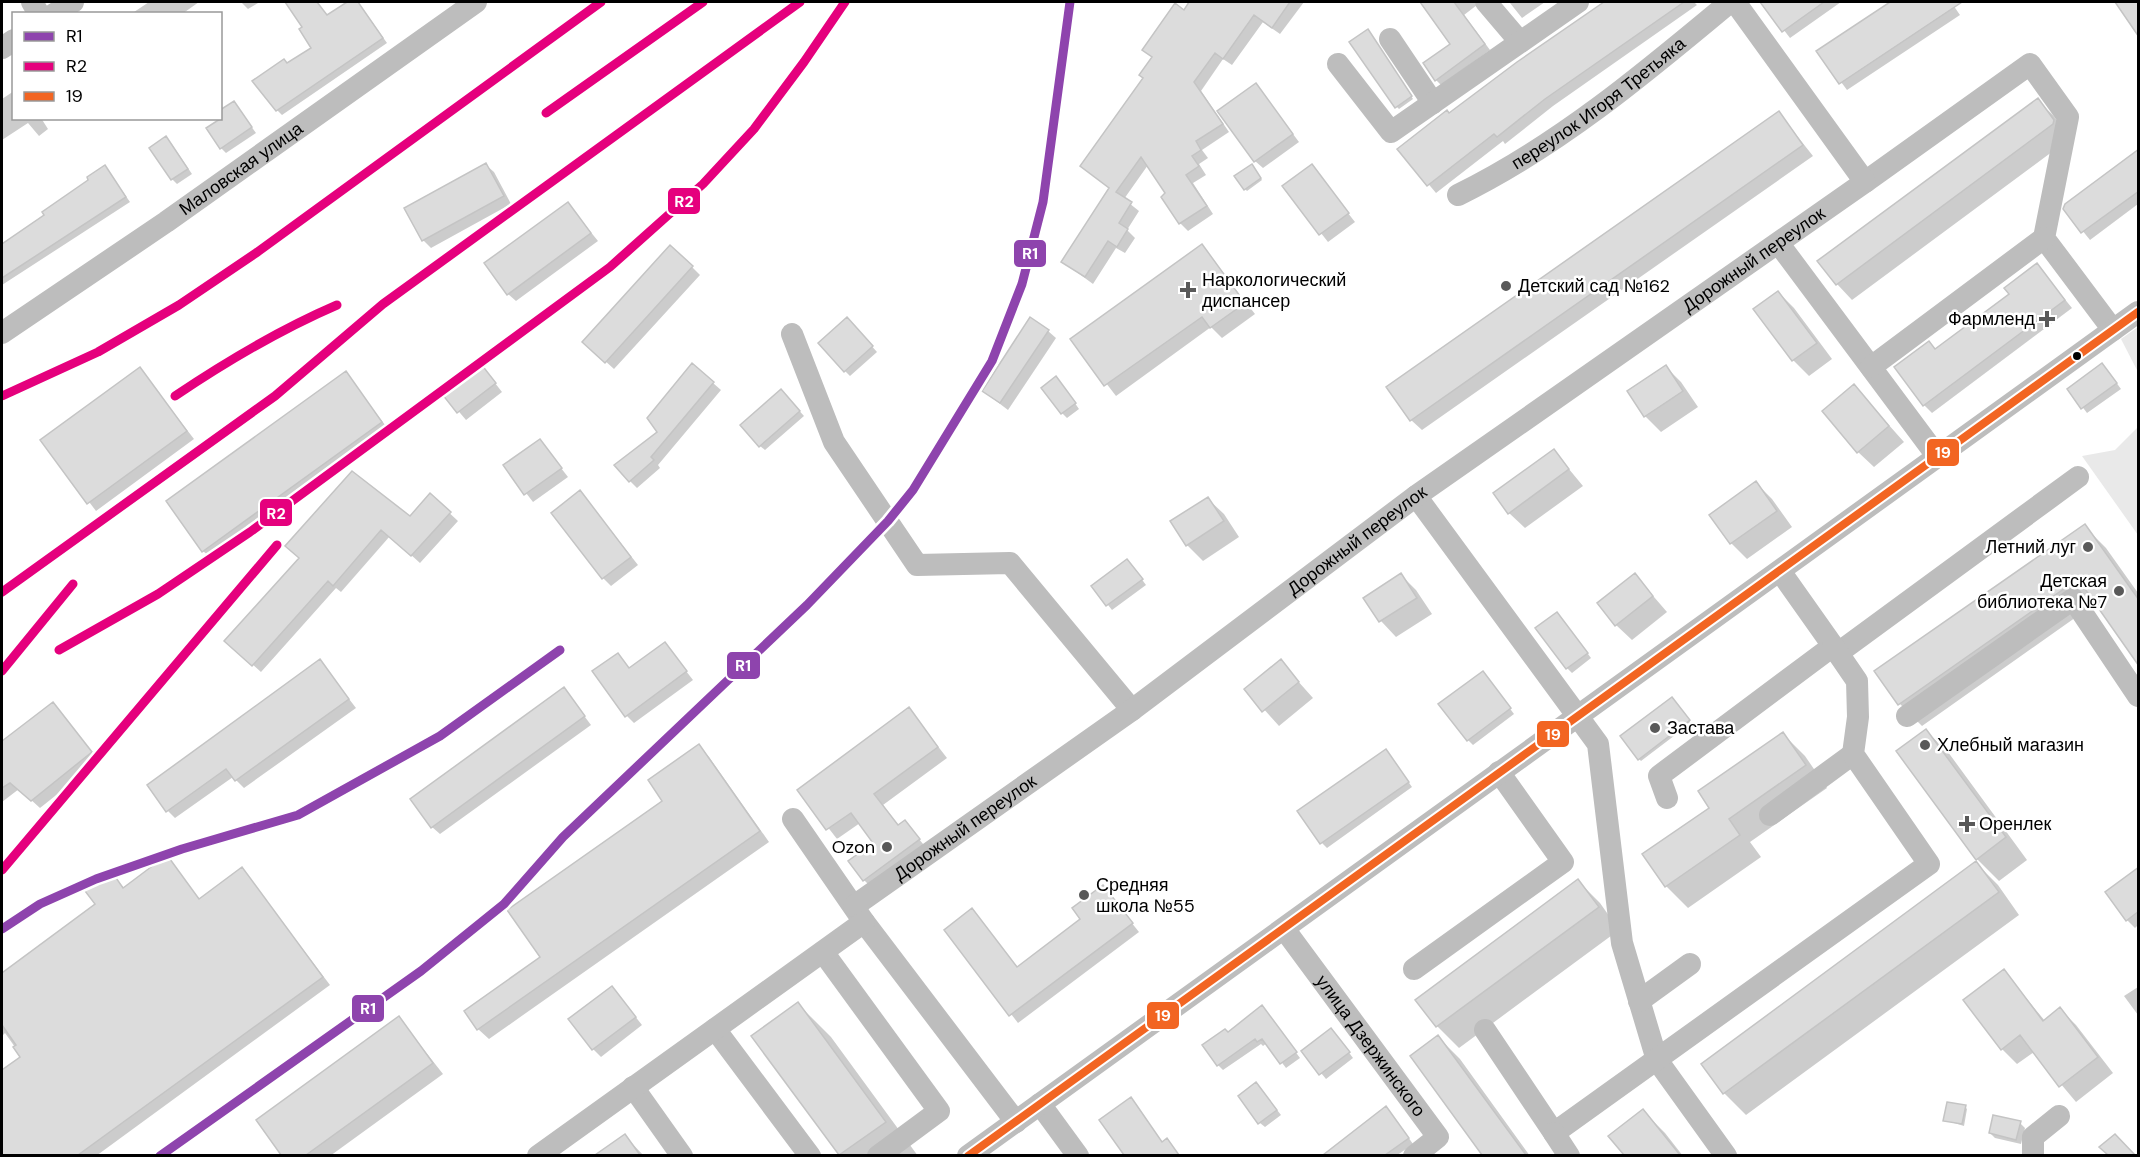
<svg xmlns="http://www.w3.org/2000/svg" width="2140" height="1157" viewBox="0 0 2140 1157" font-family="'DM Sans',sans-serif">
<rect width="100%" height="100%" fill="#fff"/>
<path fill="#e9e9e9" d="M2138,327V372L2121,339Z
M2138,427V535L2082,456L2115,450Z"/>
<path fill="#0003" d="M149,2H199L182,14H131Z
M241,2H257L258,3L248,9Z
M287,2H317L328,17L350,2H358L387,43L282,115L277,110L288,65L313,48L305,27Z
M1191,2H1304L1280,34L1263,22L1232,65L1223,59L1201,91L1229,132L1202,150L1208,158L1199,164L1206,175L1193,183L1213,214L1188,231L1180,223L1168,194L1148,165L1124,199L1139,211L1127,230L1135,238L1125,253L1116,248L1093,284L1063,262L1110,189L1082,166L1144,79L1153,58L1144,50Z
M1422,2H1475L1477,5L1464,15L1490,50L1441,85L1436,80L1452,44Z
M1512,2H1545L1522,18L1510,3Z
M1605,2H1694L1697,5L1553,106L1505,144L1503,141L1436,193L1399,149Z
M1762,2H1841L1790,38Z
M1893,2H1951L1960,15L1847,90L1818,51Z
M1370,33L1413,99L1399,109L1397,107Z
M1256,85L1299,142L1263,168L1255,161Z
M14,91V118H41L48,129L39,136L28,123L2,140V99Z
M2037,100L2053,115L2069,137L2068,140L1852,300L1837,284L1819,261Z
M234,103L256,133L226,153L221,148L224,118Z
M1779,113L1813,156L1422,430L1411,420Z
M171,143L192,174L177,184L172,179Z
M2138,151V204L2090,240L2065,209Z
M486,165L494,172L511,204L431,248L423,240L406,209Z
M1311,166L1355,222L1328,242L1284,186Z
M1254,168L1262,180L1247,191L1245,189Z
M109,172L130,202L2,285V245Z
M568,204L598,241L516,301L508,294Z
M1202,246L1255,314L1222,338L1211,327L1116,396L1072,339Z
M2037,265L2072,308L1932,413L1924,405L1929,343L1936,350L2011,294Z
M692,267L700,275L614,369L592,349Z
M1778,292L1794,308L1832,359L1809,376L1793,360L1756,309Z
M852,324L877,352L850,376L845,371Z
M1048,331L1056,338L1008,410L983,391Z
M1666,367L1681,382L1698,407L1661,432L1645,416Z
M140,369L194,439L96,511L42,440Z
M2107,370L2121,389L2087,413L2069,389Z
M345,373L389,430L211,558L203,551Z
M488,374L502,392L466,420L444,394Z
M713,383L721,390L658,465L660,468L637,488L630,481L660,432Z
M1061,383L1079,409L1067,418L1062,413Z
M1854,386L1904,442L1874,467L1858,452Z
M786,396L804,416L765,450L760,446Z
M540,441L568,477L533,502L505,466Z
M1554,451L1583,486L1525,528L1509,513Z
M1756,483L1772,499L1792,527L1747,559L1731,543Z
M430,495L458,521L420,563L390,536L341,592L336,588L261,672L234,648L300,558L410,518Z
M1208,499L1224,514L1239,537L1203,561L1187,545Z
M587,500L638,565L611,586L603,578Z
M2084,526L2106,548L2138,593V663L2096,603L1922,726L1900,704Z
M1132,566L1146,585L1112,610L1093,586Z
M1401,575L1416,590L1432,614L1396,637L1381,621L1365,598Z
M1635,575L1667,612L1632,640L1616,625Z
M1561,618L1591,658L1572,673L1567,668Z
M665,644L693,680L634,723L627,716L618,655L630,669Z
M320,661L356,708L244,788L233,777L175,818L168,811Z
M1280,661L1313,698L1279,726L1246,689Z
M1487,678L1514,714L1473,745L1468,740Z
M564,689L591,725L440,834L432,827Z
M1674,700L1691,723L1641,761L1639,759Z
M53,704L99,761L40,808L19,789L2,802V743Z
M909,709L947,758L883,805L899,826L905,822L928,850L874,890L864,880L875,843L860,823L837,839L799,790Z
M1926,731L1948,752L2027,860L1999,881L1977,859Z
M1783,734L1805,756L1827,788L1750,842L1761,857L1688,908L1666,886L1711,808Z
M698,746L709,757L769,842L489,1039L478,1029L543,958L665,801Z
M1390,756L1412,787L1327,848L1322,843Z
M1976,863L1998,885L2019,915L1746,1115L1724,1093L1703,1064Z
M174,865L200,900L242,869L330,985L96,1156H2V1072L22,1057L5,1033L2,1036V975L97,904L112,874L125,889Z
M2138,869V925L2135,928L2127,920Z
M1578,881L1600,903L1619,930L1459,1048L1437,1026L1418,1000Z
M1103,887L1139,932L1018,1023L946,930L972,910L1018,968L1083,920Z
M2004,971L2045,1021L2060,1009L2076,1025L2113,1073L2076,1102L2034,1052L2017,1064L2002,1049Z
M2138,987V1015L2124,996Z
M619,996L642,1025L601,1057L593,1049Z
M798,1004L831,1037L918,1156H840L753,1037Z
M1266,1012L1300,1058L1286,1068L1267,1043L1263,1046L1261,1044L1223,1070L1218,1065L1228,1034Z
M399,1018L443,1074L330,1156H283L258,1121Z
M1336,1035L1353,1058L1326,1079L1303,1051Z
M1438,1037L1460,1059L1530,1156H1484L1412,1056Z
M1261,1089L1281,1115L1265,1127L1260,1123Z
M1135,1104L1163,1143L1171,1145L1179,1156H1129L1122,1144Z
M1965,1107L1967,1109L1964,1126L1944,1120Z
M1643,1111L1665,1133L1683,1156H1626L1611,1136Z
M1391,1113L1413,1144L1396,1156H1328Z
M2020,1123L2025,1128L2021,1144L1995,1138L1990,1133Z
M625,1136L644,1156H598Z"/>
<path fill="#dcdcdc" stroke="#c4c4c4" stroke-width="1.5" d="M285,2H317L327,15L347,2H358L383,38L276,111L252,81L284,59L287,63L311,48L299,29L302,27Z
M1189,2H1290L1272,28L1254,15L1223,59L1215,53L1194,82L1223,124L1196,141L1201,150L1192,156L1199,166L1186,175L1207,206L1179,224L1161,197L1165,193L1141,157L1116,192L1132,202L1119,223L1128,229L1117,247L1108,241L1085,277L1061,262L1109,188L1080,166L1143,78L1139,75L1152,57L1142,50L1175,3L1184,10Z
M1420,2H1454L1485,44L1435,81L1423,63L1450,44Z
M1604,2H1684L1545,99L1497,137L1494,134L1427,186L1397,149L1447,110L1449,113L1517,62Z
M1760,2H1824L1782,32Z
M1890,2H1962L1839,84L1816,51Z
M2115,2H2139V37Z
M1368,29L1412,96L1395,108L1349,42Z
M1256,83L1293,134L1254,162L1217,111Z
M2038,98L2054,120L2053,124L1836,285L1817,261Z
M234,101L252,127L220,149L206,128L220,119V110Z
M1779,111L1803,145L1410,421L1386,387Z
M166,136L188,169L171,180L149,148Z
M2139,149V191L2081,233L2063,209L2065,204Z
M486,163L504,196L422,241L404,208Z
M1252,164L1261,178L1244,190L1234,176Z
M1312,164L1349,213L1319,235L1282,186Z
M105,165L126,197L2,278V244L44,215L42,212L88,180L87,177Z
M568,202L591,233L507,295L484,263Z
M1202,244L1245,303L1210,328L1202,317L1104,386L1070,339Z
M670,245L693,266L605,363L582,342Z
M2037,263L2065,300L1923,406L1894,367L1929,341L1935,349L2009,294L2004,288Z
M1778,291L1817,343L1792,361L1753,309Z
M847,317L873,346L844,372L818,343Z
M1030,317L1049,330L1000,403L982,391Z
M692,363L714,382L651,457L654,460L629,482L614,465L657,432L647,418Z
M2102,363L2117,383L2081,409L2067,389Z
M481,364L496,383L457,413L442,394Z
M1666,365L1683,391L1644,417L1627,391Z
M140,367L187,431L87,504L40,440Z
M346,371L382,422L202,552L166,501Z
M1056,376L1076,403L1061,414L1041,388Z
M1854,384L1889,426L1857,453L1822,411Z
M781,389L800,411L759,447L740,425Z
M540,439L562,468L524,495L503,465Z
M1554,449L1569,469L1508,514L1493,493Z
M352,471L410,516L430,493L451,512L411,556L381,530L333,586L328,581L252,666L224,641L299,558L285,546Z
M1756,481L1777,511L1730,544L1709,515Z
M580,490L631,557L602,579L551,513Z
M1208,497L1224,521L1186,546L1170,521Z
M2085,524L2139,600V666L2078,579L1898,705L1874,671Z
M1127,559L1143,579L1106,606L1091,586Z
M1401,573L1417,598L1379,622L1363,598Z
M1635,573L1653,596L1615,626L1597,603Z
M1557,612L1588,653L1566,669L1535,628Z
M665,642L687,671L625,717L592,671L618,653L629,668Z
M320,659L349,699L235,781L226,769L166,812L147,785Z
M1281,659L1299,682L1262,712L1244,689Z
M1483,671L1511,708L1467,741L1438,704Z
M564,687L585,716L431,828L410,799Z
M1672,697L1690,720L1638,760L1620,736Z
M53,702L92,752L31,801L10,783L2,788V741Z
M909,707L938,747L874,794L898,825L905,820L920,839L863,881L848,861L873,843L851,813L826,830L797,790Z
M1926,729L2006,837L1976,860L1896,751Z
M1783,732L1806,765L1729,819L1740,835L1665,887L1642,854L1709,808L1698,791Z
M699,744L760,831L477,1030L464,1011L540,957L507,910L662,801L648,780Z
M1386,749L1409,782L1320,844L1297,811Z
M167,855L199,899L242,867L323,977L78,1155H2V1070L20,1057L13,1047L16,1045L2,1025V973L95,904L85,891L112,872L123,888Z
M1976,861L1999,892L1723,1094L1701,1064Z
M2139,867V911L2126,921L2105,892Z
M1578,879L1599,907L1436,1027L1415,1000Z
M1103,885L1133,923L1009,1016L944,930L972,908L1017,967L1080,919L1072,908Z
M2004,969L2043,1021L2060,1007L2098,1057L2059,1087L2020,1035L2001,1050L1963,1000Z
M612,986L636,1017L592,1050L568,1019Z
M798,1002L886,1122L839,1155L751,1036Z
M1262,1005L1297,1052L1280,1064L1262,1039L1257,1042L1255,1039L1217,1066L1202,1045L1225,1029L1228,1032Z
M399,1016L433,1063L306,1155H281L256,1120Z
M1331,1028L1350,1052L1319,1075L1301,1051Z
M1438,1035L1526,1155H1482L1410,1056Z
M1256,1082L1277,1110L1258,1124L1238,1096Z
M1131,1097L1162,1142L1167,1138L1179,1155H1124L1099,1120Z
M1947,1102L1966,1105L1962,1124L1943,1121Z
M1386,1106L1409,1138L1385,1155H1323Z
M1643,1109L1680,1155H1624L1608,1136Z
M1993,1115L2021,1121L2016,1140L1989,1133Z
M625,1134L640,1155H595Z
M2115,1134L2135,1155H2108L2099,1147Z"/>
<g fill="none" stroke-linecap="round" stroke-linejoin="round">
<g stroke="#bdbdbd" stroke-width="22">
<path d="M32,2L39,14"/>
<path d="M1486,2L1520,42"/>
<path d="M54,14L73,2"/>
<path d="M1390,39L1433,103"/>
<path d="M2,48L14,40"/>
<path d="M1338,64L1391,132L1578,2"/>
<path d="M1865,182L2030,64L2068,117L2044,238L2113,330"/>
<path id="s1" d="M1458,195C1558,146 1645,73 1730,2"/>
<path d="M1779,244L1937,456"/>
<path id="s2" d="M2,333L166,222L476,2"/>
<path d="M792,334L834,442L917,565L1010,563L1132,710"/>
<path d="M1871,367L2044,238"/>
<path d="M1416,496L1598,744L1622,943L1657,1060L1726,1156"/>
<path d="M1838,653L2078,477"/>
<path d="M1907,716L2073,599L2138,696"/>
<path d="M1667,798L1659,776L1833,646L1780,571"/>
<path d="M1770,815L1853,754"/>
<path d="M793,819L864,922L1016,1122"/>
<path id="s3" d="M854,906L1132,710L1416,496L1865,182L1735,2"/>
<path id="s4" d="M1285,930L1438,1137L1414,1156"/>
<path d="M823,952L939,1111L878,1156"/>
<path d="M1414,969L1563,862L1499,772"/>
<path d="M1639,1001L1690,964"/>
<path d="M715,1029L810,1156"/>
<path d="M1485,1030L1554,1133L1929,864L1853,754L1858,717L1857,681L1833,646"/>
<path d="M633,1087L682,1156"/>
<path d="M1040,1104L1078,1156"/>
<path d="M1554,1133L1569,1156"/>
<path d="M538,1156L864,922"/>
<path d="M968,1156L2138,312"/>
<path d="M2033,1156V1137L2059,1116"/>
</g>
<g stroke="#fff" stroke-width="12">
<path id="bus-1" d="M968,1156L2138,312"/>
</g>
<use href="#bus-1" stroke="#f26522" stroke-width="8"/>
<g stroke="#fff" stroke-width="14">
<path id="rail-1" d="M2,929L40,904L96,879L182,849L298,815L440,736L560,650
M160,1156L421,971L504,904L563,837L807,605L888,521L913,490L992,361L1022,284L1043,202L1070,2"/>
</g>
<g stroke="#fff" stroke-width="14">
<path id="rail-2" d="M546,113L703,2
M2,396L98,352L179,305L256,253L601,2
M175,396C227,361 279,330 337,305
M2,592L275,396L383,304L800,2
M59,650L158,594L250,532L610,267L703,184L754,129L804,62L845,2
M2,671L73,584
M2,870L277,545"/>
</g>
<use href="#rail-1" stroke="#8e44ad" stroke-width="9"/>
<use href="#rail-2" stroke="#e5007d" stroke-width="9"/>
</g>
<g fill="#595959" stroke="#fff" stroke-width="2">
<circle cx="1506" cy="286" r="6"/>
<path d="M1185 281h6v6h6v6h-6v6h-6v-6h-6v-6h6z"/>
<path d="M2044 310h6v6h6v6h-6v6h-6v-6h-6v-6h6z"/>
<circle cx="2088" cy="547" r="6"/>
<circle cx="2119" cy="591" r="6"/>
<circle cx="1655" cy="728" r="6"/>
<circle cx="1925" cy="745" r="6"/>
<path d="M1964 815h6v6h6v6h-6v6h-6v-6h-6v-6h6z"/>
<circle cx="887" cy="847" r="6"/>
<circle cx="1084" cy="895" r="6"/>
</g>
<circle fill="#000" stroke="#fff" stroke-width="2" cx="2077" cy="356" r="5"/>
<g text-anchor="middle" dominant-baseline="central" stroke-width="5" stroke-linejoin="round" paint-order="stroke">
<g font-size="18" fill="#000" stroke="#fff">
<text stroke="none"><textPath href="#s1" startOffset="168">переулок Игоря Третьяка</textPath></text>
<text stroke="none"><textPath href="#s2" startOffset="290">Маловская улица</textPath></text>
<text stroke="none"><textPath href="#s3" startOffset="1108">Дорожный переулок</textPath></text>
<text stroke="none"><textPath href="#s3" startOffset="622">Дорожный переулок</textPath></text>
<text stroke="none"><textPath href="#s3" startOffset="136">Дорожный переулок</textPath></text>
<text stroke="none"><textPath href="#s4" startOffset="144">улица Дзержинского</textPath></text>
</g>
<g font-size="18" fill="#000" stroke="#fff" text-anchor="start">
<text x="1202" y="280">Наркологический<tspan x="1202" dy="21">диспансер</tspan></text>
<text x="1518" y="286">Детский сад №162</text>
<text x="2035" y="319" text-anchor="end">Фармленд</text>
<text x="2076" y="547" text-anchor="end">Летний луг</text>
<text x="2107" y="581" text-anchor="end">Детская<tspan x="2107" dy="21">библиотека №7</tspan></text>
<text x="1667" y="728">Застава</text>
<text x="1937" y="745">Хлебный магазин</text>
<text x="1979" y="824">Оренлек</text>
<text x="875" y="847" text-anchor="end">Ozon</text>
<text x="1096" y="885">Средняя<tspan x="1096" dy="21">школа №55</tspan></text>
</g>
</g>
<g stroke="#fff" stroke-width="2">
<rect x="667" y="187" width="34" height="28" rx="6" fill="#e5007d"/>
<rect x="1013" y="239" width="34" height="29" rx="6" fill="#8e44ad"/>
<rect x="1926" y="438" width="34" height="29" rx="6" fill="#f26522"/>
<rect x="259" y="498" width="34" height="29" rx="6" fill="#e5007d"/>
<rect x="726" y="651" width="35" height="29" rx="6" fill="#8e44ad"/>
<rect x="1536" y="720" width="34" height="28" rx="6" fill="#f26522"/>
<rect x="351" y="994" width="34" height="29" rx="6" fill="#8e44ad"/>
<rect x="1146" y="1001" width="34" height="29" rx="6" fill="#f26522"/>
</g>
<g font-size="16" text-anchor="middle" font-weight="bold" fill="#fff">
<text x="684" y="207">R2</text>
<text x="1030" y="259">R1</text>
<text x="1943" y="458">19</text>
<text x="276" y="519">R2</text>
<text x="743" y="671">R1</text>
<text x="1553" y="740">19</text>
<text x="368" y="1014">R1</text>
<text x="1163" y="1021">19</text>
</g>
<rect width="2140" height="1157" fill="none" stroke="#000000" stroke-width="6"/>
<rect x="12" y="12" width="210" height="108" fill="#ffffff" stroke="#999999" stroke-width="1.5"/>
<rect x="24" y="32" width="30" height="9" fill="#8e44ad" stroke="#999999" stroke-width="1.5"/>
<text x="66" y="42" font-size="18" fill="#000000">R1</text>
<rect x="24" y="62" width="30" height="9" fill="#e5007d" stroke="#999999" stroke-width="1.5"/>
<text x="66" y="72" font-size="18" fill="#000000">R2</text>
<rect x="24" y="92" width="30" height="9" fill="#f26522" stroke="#999999" stroke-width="1.5"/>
<text x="66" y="102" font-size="18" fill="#000000">19</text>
</svg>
